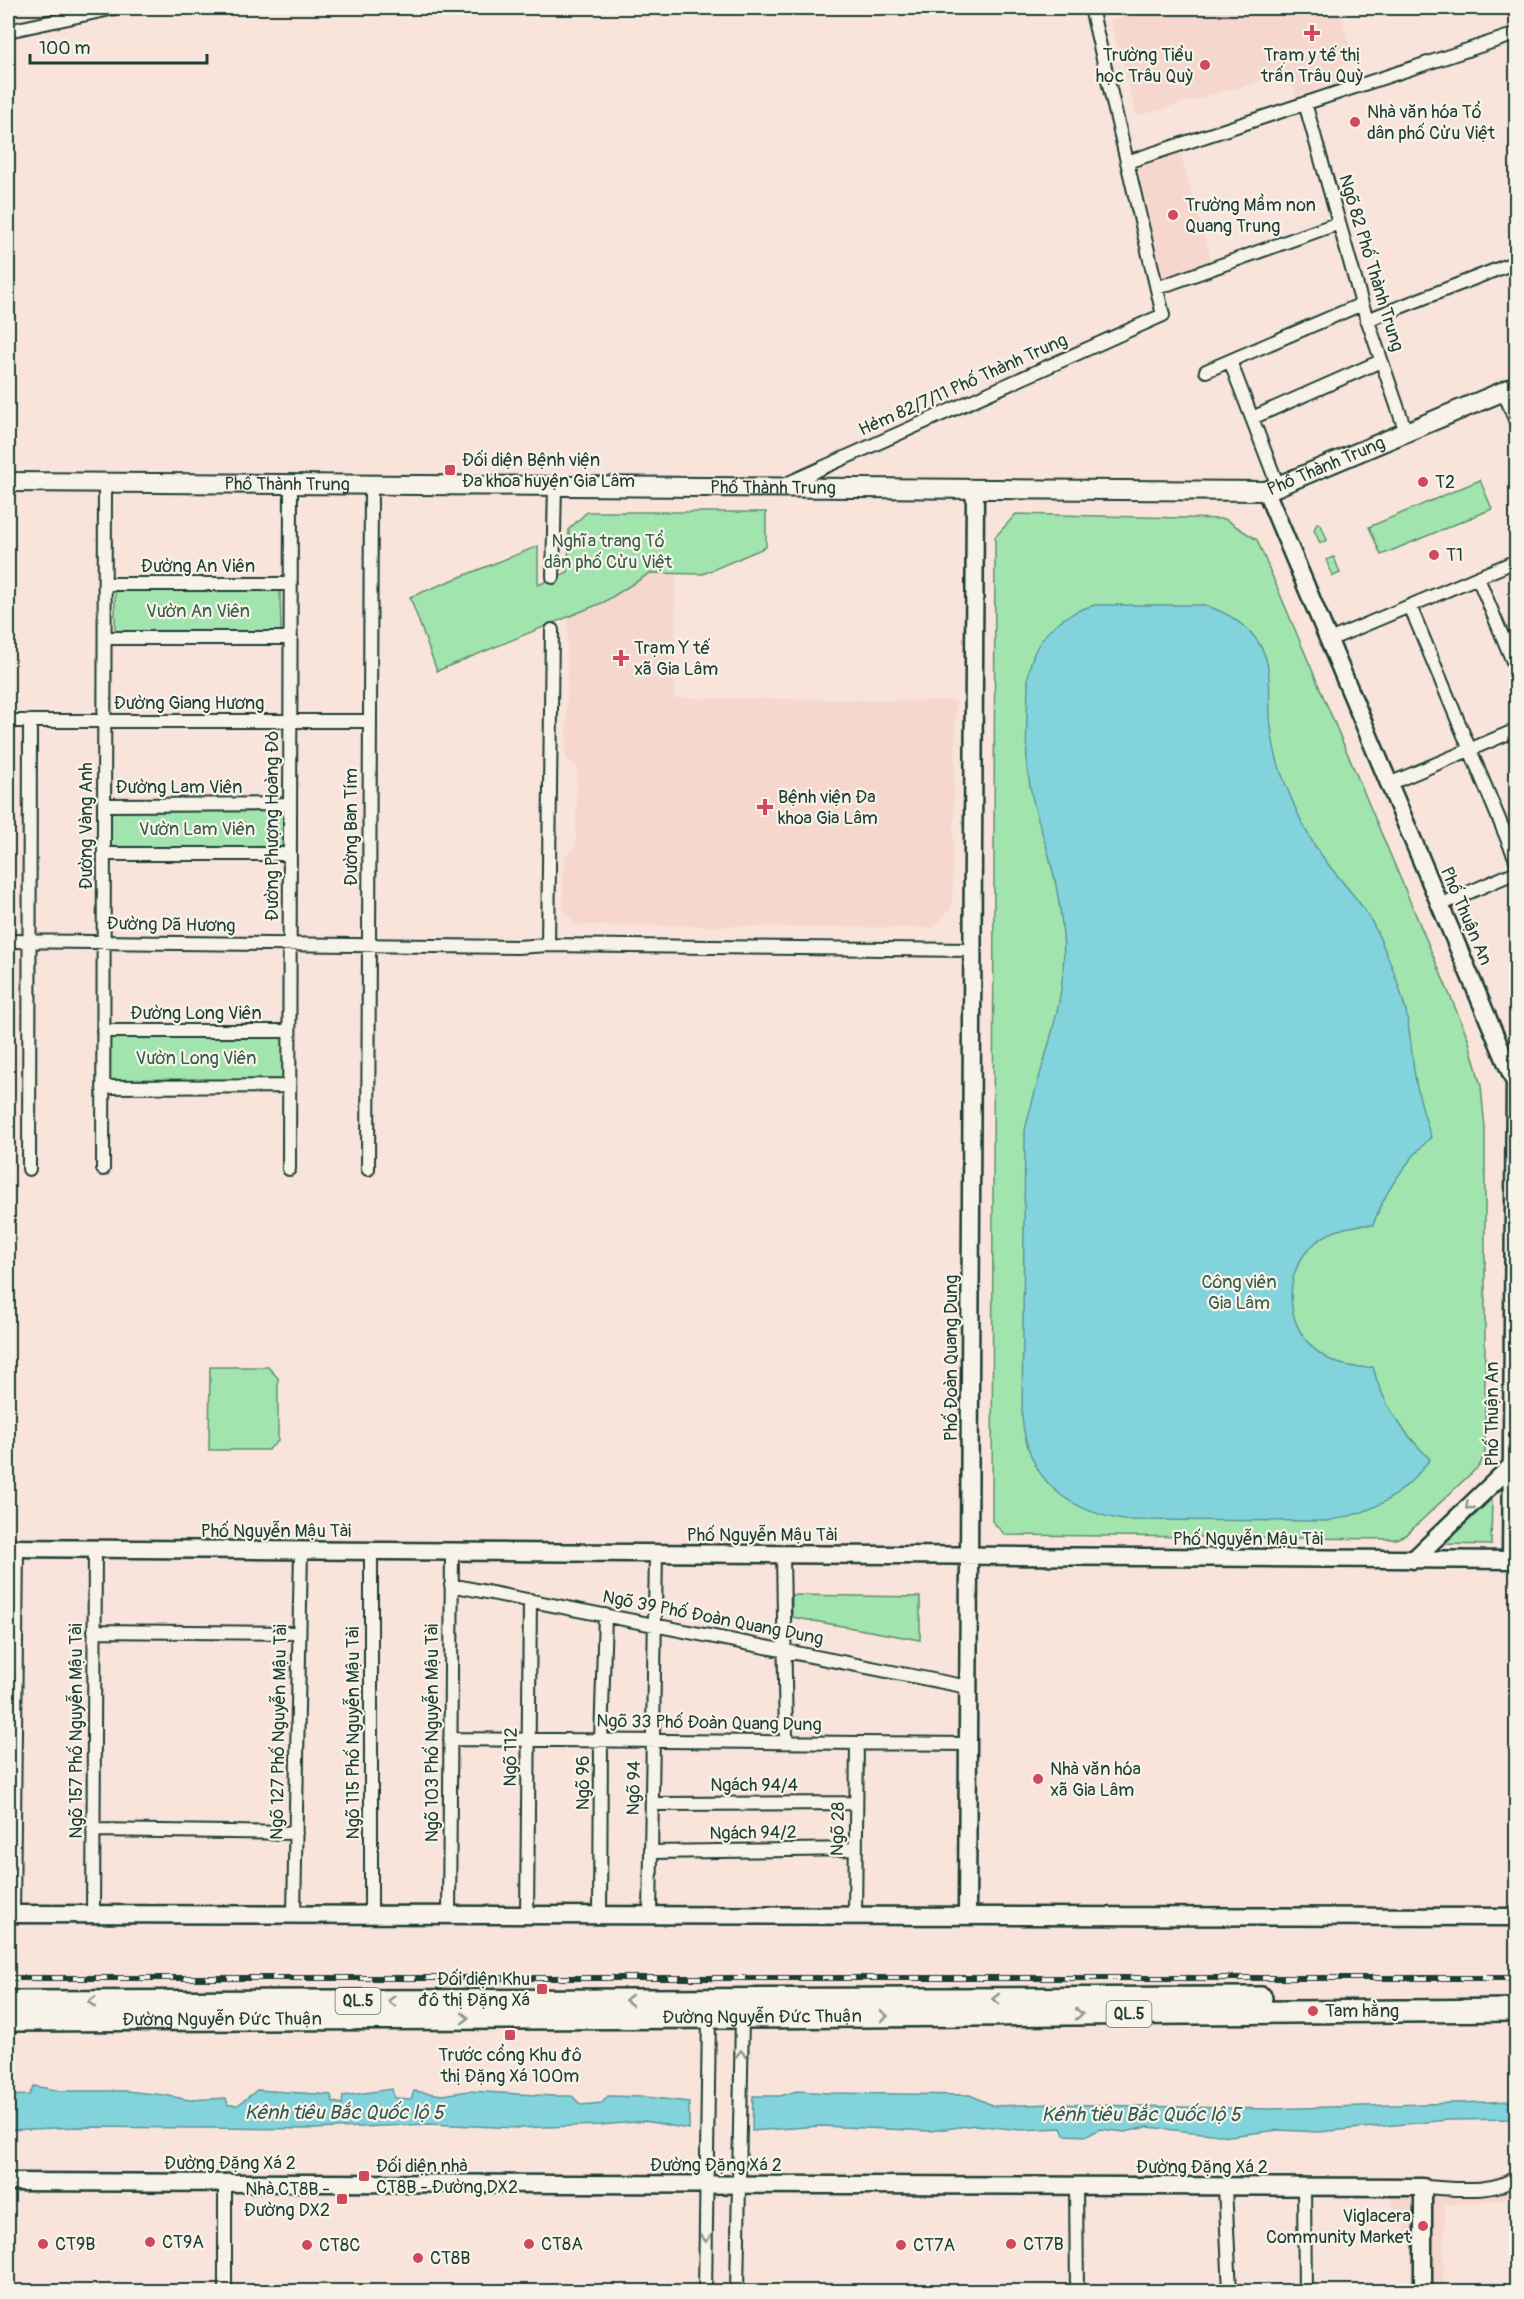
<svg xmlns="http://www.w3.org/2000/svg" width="1524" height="2299" viewBox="0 0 1524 2299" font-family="Pangolin,sans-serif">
<rect width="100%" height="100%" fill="#f8e4da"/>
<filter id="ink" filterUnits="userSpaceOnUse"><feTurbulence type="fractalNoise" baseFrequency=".0167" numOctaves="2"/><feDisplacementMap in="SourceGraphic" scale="12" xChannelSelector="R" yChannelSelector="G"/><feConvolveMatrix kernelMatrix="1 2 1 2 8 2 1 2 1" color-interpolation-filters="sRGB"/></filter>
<g filter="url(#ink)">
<path fill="#f5d7cd" d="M1155,8H1339L1354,62L1341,65L1346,82L1295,96L1289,73L1137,116L1110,20Z
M1179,149L1212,264L1165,279L1162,276L1137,163Z
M650,573H676L674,698L956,701L952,907L933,928L577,925L563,910L564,856L576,847L577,768L566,758L568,618L604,602Z
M1516,2167V2194L1502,2199L1445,2205L1443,2291H1410L1412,2247L1390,2198H1313V2179L1449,2181L1489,2179L1511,2172Z"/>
<path fill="#a2e4ae" stroke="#609071" stroke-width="1.5" d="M1480,480L1492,509L1381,555L1369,527Z
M587,512H766V547L703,574L650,573L604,602L437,671L410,597L538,546V585L568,572L569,529Z
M1016,514L1225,519L1257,540L1468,1038L1481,1086L1485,1129V1452L1480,1465L1407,1534L1396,1539L1005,1535L992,1521L995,537Z
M1317,523L1321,525L1327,540L1320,543L1314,530Z
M1334,557L1340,573L1333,576L1326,560Z
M115,590H280L281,632H115Z
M290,804V854H104V805Z
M103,1030L289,1031V1086L103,1087Z
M210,1367H268L278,1378V1441L268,1450H209Z
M1492,1499L1491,1545L1444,1544Z
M792,1595L920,1597V1640L792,1617Z"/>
<path fill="#83d3dd" stroke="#5b9799" stroke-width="1.5" d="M1094,605H1203C1230,612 1261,633 1267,663C1272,684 1268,706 1271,727C1273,748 1279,769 1287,788C1296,810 1306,834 1320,853C1338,880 1362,900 1376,930C1388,955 1398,981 1405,1007C1410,1028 1411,1049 1414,1070C1417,1093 1424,1115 1431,1137C1405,1163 1385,1190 1373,1225C1259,1223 1269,1375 1373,1367C1382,1404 1403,1432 1430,1459C1401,1498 1373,1513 1326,1521L1123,1520C1064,1509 1028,1480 1022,1417L1025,1131C1039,1066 1069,1004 1063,935C1061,914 1058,892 1053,872C1046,840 1033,811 1029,779C1024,749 1028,709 1028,678C1032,639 1058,616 1094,605Z
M34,2086L61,2091H126L164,2095L189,2100L226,2098L228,2105H238L257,2090L331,2095L333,2102L342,2104L343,2096L392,2089L394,2098L411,2099L414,2091L442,2095L469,2091L552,2096H572L581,2105L602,2103L608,2096L646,2097L689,2102V2129L645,2121L601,2125L518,2128L430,2124L314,2129L78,2127L8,2130V2096L29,2095Z
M797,2091L829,2093L970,2095L994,2106L1052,2104L1269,2109L1516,2101V2119L1448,2120L1319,2132L1279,2130L1230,2136L1147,2127L1125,2132L1100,2129L1087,2136L1064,2135L1061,2128L1020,2130L975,2125L930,2131L820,2126L752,2131L753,2096H780Z"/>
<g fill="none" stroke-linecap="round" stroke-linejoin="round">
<g stroke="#1f3d34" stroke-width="16">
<path id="minor" d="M8,31L115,8
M1305,103L1362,304L1406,432
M1127,162L1516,34
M1157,288L1339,223
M1367,320L1516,262
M1230,361L1278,486
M1206,371L1362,304
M1504,392L1516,422
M1252,418L1381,361
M784,485L1163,315L1091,8
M553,577L555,486
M1478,578L1516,669
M105,584H291
M1410,606L1516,860
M105,638H291
M1329,640L1516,561
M8,721H370
M1389,784L1516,730
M104,805L290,804
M104,854H290
M1440,905L1516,872
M8,941L517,947L548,945L972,950
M548,945L552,630
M103,1031H289
M103,1087L289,1086
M29,1169L30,721
M103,1169L105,483
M289,1169L291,484
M368,1169L371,485
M783,1554L786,1742
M451,1585L968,1687
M94,1631L299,1633
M450,1739L968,1744
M652,1804L856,1803
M93,1830L296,1833
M651,1852L856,1849
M13,1914L17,1548
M93,1914L95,1549
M294,1914L301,1551
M371,1914V1551
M449,1915L452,1552
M527,1915L530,1600
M600,1915L601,1741L605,1615
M650,1915L656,1553
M855,1916L857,1743
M225,2183V2292
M1076,2186L1077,2292
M1225,2187L1230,2292
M1304,2187L1305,2292
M1423,2187C1451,2188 1494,2195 1516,2177
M705,2292L709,2017
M737,2292L742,2017"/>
</g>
<g stroke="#1f3d34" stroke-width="21">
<path id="tertiary" d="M1266,491L1515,1083L1511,1560
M8,1548L1516,1560
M1413,1560L1511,1466
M8,1914L1516,1917
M967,1916L975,489
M8,2182L1423,2187V2292"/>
</g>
<g stroke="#1f3d34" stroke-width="22">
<g id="secondary">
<path id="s1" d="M8,482L1266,491L1516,386"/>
</g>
</g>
<g stroke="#1f3d34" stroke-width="26">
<g id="trunk">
<path d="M8,2002L1261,1998"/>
<path id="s2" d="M8,2020L742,2017L1516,2010"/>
</g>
</g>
<use href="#minor" stroke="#f7f3e8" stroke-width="12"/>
<use href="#tertiary" stroke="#f7f3e8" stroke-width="16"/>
<use href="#secondary" stroke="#f7f3e8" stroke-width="18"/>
<use href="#trunk" stroke="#f7f3e8" stroke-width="21"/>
<g stroke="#1f3d34" stroke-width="6">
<path id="rail" d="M8,1978H1516"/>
</g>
<use href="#rail" stroke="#f7f3e8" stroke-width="4" stroke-dasharray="11" stroke-linecap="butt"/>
</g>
<defs><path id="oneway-chevron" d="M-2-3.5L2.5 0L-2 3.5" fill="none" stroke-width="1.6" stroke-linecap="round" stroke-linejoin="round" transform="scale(1.5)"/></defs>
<g stroke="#8b988e">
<use href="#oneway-chevron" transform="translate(1469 1506) rotate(137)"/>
<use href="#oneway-chevron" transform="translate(996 1999) rotate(180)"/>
<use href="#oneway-chevron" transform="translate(629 2000) rotate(180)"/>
<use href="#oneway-chevron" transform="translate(392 2001) rotate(180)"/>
<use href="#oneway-chevron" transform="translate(92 2002) rotate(180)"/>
<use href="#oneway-chevron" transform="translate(1079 2014)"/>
<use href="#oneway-chevron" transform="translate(884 2016)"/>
<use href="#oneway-chevron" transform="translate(465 2018)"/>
<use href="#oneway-chevron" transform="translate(741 2054) rotate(-89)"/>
<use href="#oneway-chevron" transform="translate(706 2238) rotate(91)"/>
</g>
</g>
<g fill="#d1495b" stroke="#f7f3e8" stroke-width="2">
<path d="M1309 24h6v6h6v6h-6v6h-6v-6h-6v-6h6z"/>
<circle cx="1205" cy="65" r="6"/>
<circle cx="1355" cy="122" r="6"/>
<circle cx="1173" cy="215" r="6"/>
<rect x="444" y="464" width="12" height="12" rx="3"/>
<circle cx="1423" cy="482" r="6"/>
<circle cx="1434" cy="555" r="6"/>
<path d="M618 649h6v6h6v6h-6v6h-6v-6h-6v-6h6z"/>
<path d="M762 798h6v6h6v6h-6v6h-6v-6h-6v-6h6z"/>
<circle cx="1038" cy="1779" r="6"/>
<rect x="536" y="1983" width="12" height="12" rx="3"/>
<circle cx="1313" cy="2011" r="6"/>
<rect x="504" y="2029" width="12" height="12" rx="3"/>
<rect x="358" y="2170" width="12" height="12" rx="3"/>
<rect x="336" y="2193" width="12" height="12" rx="3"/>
<circle cx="1423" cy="2226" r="6"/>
<circle cx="150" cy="2242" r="6"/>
<circle cx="43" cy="2244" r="6"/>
<circle cx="529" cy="2244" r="6"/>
<circle cx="1011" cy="2244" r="6"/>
<circle cx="307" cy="2245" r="6"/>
<circle cx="901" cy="2245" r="6"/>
<circle cx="418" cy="2258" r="6"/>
</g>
<g text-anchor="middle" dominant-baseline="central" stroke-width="4.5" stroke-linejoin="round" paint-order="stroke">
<g fill="#f7f3e8" stroke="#60746a" stroke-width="1.5">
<rect x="335.5" y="1988" width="45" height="26" rx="4.5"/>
<rect x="1106.5" y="2001" width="45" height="26" rx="4.5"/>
</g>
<g font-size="16" font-weight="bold" fill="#1f3d34">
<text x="358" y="2001">QL.5</text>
<text x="1129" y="2014">QL.5</text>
</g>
<g font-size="18" fill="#1f3d34" stroke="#f7f3e8" text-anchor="start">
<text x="1193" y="55" text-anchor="end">Trường Tiểu<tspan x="1193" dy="21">học Trâu Quỳ</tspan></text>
<text x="1312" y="55" text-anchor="middle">Trạm y tế thị<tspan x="1312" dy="21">trấn Trâu Quỳ</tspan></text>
<text x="1367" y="112">Nhà văn hóa Tổ<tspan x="1367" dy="21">dân phố Cửu Việt</tspan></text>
<text x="1185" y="205">Trường Mầm non<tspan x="1185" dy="21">Quang Trung</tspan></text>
<text x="462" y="460">Đối diện Bệnh viện<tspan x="462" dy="21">Đa khoa huyện Gia Lâm</tspan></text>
<text x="1435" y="482">T2</text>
<text x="1446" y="555">T1</text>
<text x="634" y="648">Trạm Y tế<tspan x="634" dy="21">xã Gia Lâm</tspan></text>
<text x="778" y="797">Bệnh viện Đa<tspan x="778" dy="21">khoa Gia Lâm</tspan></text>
<text x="1050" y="1769">Nhà văn hóa<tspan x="1050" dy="21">xã Gia Lâm</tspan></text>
<text x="530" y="1979" text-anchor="end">Đối diện Khu<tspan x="530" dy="21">đô thị Đặng Xá</tspan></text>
<text x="1325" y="2011">Tam hằng</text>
<text x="510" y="2055" text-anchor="middle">Trước cổng Khu đô<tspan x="510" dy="21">thị Đặng Xá 100m</tspan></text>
<text x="376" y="2166">Đối diện nhà<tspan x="376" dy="21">CT8B - Đường DX2</tspan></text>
<text x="330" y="2189" text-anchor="end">Nhà CT8B -<tspan x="330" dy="21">Đường DX2</tspan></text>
<text x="1411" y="2216" text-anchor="end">Viglacera<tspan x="1411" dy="21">Community Market</tspan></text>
<text x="162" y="2242">CT9A</text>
<text x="55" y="2244">CT9B</text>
<text x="541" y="2244">CT8A</text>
<text x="1023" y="2244">CT7B</text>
<text x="319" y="2245">CT8C</text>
<text x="913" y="2245">CT7A</text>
<text x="430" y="2258">CT8B</text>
</g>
<g font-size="18" fill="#1f3d34" stroke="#f7f3e8">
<text transform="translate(1371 263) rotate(73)">Ngõ 82 Phố Thành Trung</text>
<text transform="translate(963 385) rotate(-24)">Hẻm 82/7/11 Phố Thành Trung</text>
<text stroke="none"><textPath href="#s1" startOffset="1323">Phố Thành Trung</textPath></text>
<text stroke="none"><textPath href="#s1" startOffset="279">Phố Thành Trung</textPath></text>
<text stroke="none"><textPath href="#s1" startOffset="765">Phố Thành Trung</textPath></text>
<text x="198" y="566">Đường An Viên</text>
<text x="189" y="703">Đường Giang Hương</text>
<text x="179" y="787">Đường Lam Viên</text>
<text transform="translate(86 826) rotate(-90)">Đường Vàng Anh</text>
<text transform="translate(272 826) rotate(-90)">Đường Phượng Hoàng Đỏ</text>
<text transform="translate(351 827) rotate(-90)">Đường Ban Tím</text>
<text transform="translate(1466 916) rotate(67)">Phố Thuận An</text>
<text transform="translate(171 925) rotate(1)">Đường Dã Hương</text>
<text x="196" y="1013">Đường Long Viên</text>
<text transform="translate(951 1358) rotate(-90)">Phố Đoàn Quang Dung</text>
<text transform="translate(1492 1414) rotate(-90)">Phố Thuận An</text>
<text x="276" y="1531">Phố Nguyễn Mậu Tài</text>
<text x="762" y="1535">Phố Nguyễn Mậu Tài</text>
<text x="1248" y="1539">Phố Nguyễn Mậu Tài</text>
<text transform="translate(713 1618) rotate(11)">Ngõ 39 Phố Đoàn Quang Dung</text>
<text transform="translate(709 1723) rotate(1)">Ngõ 33 Phố Đoàn Quang Dung</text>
<text transform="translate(76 1731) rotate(-90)">Ngõ 157 Phố Nguyễn Mậu Tài</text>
<text transform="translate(279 1732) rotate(-89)">Ngõ 127 Phố Nguyễn Mậu Tài</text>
<text transform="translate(353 1733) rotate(-90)">Ngõ 115 Phố Nguyễn Mậu Tài</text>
<text transform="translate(432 1733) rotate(-90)">Ngõ 103 Phố Nguyễn Mậu Tài</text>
<text transform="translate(511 1757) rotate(-89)">Ngõ 112</text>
<text transform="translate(583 1783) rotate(-90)">Ngõ 96</text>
<text x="754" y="1785">Ngách 94/4</text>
<text transform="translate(634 1788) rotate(-89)">Ngõ 94</text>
<text transform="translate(838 1829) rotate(-89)">Ngõ 28</text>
<text transform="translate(753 1833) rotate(-1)">Ngách 94/2</text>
<text stroke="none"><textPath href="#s2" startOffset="754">Đường Nguyễn Đức Thuận</textPath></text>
<text stroke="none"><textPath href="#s2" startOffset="214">Đường Nguyễn Đức Thuận</textPath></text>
<text x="230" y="2163">Đường Đặng Xá 2</text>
<text x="716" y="2165">Đường Đặng Xá 2</text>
<text x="1202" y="2167">Đường Đặng Xá 2</text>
</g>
<g font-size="18" fill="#395e4c" stroke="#f7f3e8">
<text x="608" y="541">Nghĩa trang Tổ<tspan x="608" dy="21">dân phố Cửu Việt</tspan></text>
<text x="198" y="611">Vườn An Viên</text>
<text x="197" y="829">Vườn Lam Viên</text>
<text x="196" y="1058">Vườn Long Viên</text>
<text x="1239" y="1282">Công viên<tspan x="1239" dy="21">Gia Lâm</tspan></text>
</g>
<g font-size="20" font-style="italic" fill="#335b56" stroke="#f7f3e8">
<text x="344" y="2112">Kênh tiêu Bắc Quốc lộ 5</text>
<text x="1141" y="2114">Kênh tiêu Bắc Quốc lộ 5</text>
</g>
</g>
<rect width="1524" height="2299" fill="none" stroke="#f7f3e8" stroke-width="30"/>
<rect x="15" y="15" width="1494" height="2269" fill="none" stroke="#1f3d34" stroke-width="2" filter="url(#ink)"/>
<path d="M30 54v9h177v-9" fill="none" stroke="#1f3d34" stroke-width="3"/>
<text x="39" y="54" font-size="18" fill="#1f3d34" stroke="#f7f3e8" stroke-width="4.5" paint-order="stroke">100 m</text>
</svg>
